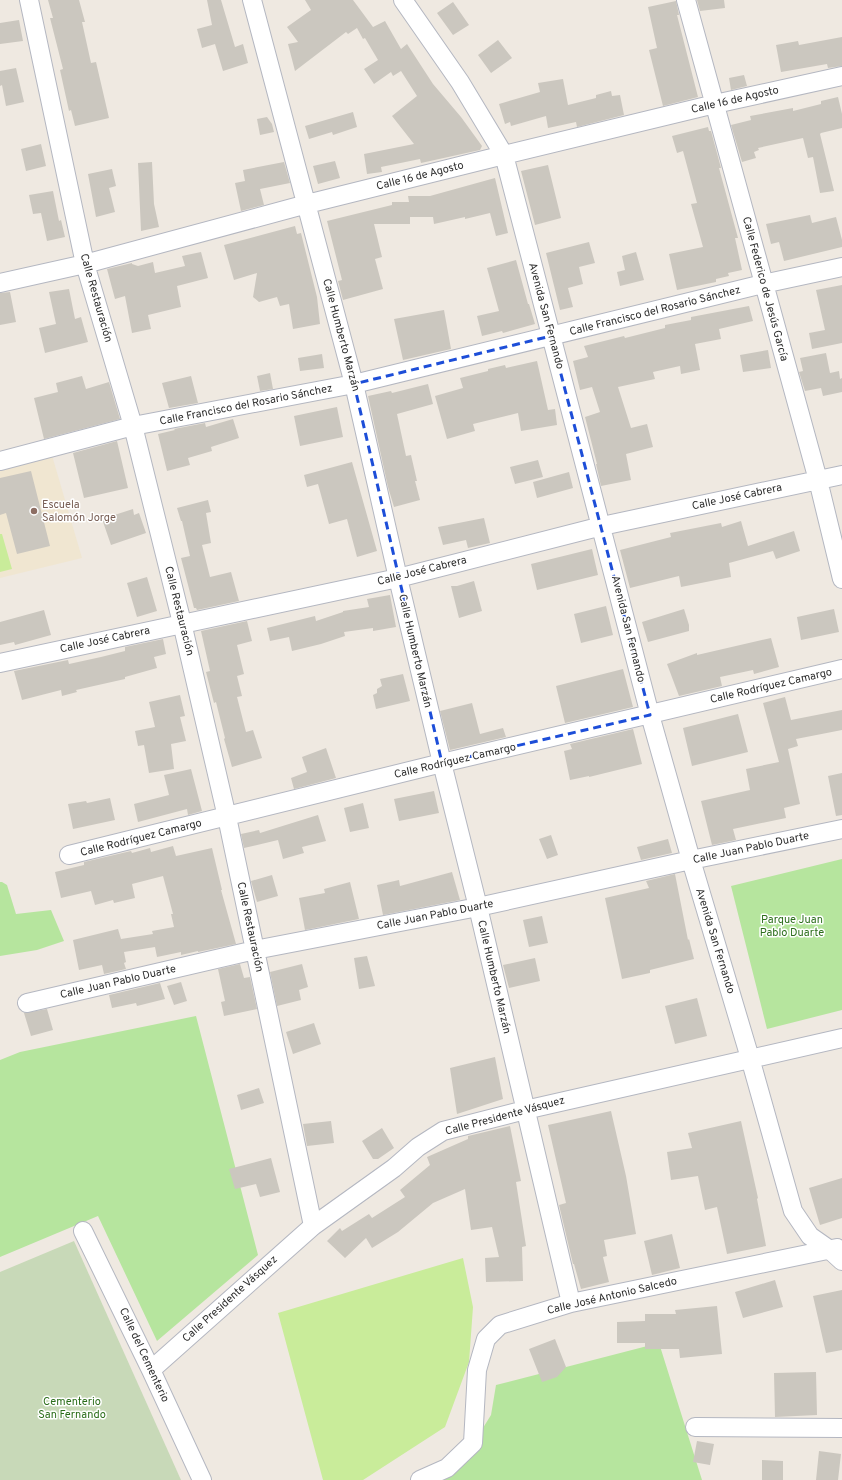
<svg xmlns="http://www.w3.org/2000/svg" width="842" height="1480" viewBox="0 0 842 1480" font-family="Overpass,sans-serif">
<rect width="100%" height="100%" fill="#efe9e1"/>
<path fill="#f0e6d1" d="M51,452L82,558L0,578V465Z"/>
<path fill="#b6e59e" d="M842,859V1010L767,1029L731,886Z
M0,882H2L7,885L16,914L51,910L64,941L37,950L0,956Z
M196,1016L258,1255L157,1341L98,1216L0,1257V1060L20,1052Z
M659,1343L702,1480H421L468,1452L491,1415L496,1385Z"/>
<path fill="#c8d9b8" d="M74,1241L181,1480H0V1272Z"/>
<path fill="#c9ec9a" d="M0,534H2L12,569L0,572Z
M463,1258L473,1307L469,1362L445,1427L363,1480H323L278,1313Z"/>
<path fill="#cbc7bf" d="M48,0H79L85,22H82L91,63L96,62L109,118L75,126L71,110L69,111L60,70L63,69L50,18H53Z
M207,0H221L235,47L243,44L248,63L223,71L215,44L202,48L197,29L212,25Z
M305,0H353L373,27L385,21L401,49L407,44L433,84L461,117L482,146L480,150L421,163L420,159L381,167L382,172L367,174L364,154L414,144L392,116L417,96L401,71L393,76L391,72L374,84L364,69L378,60L365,38L363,39L357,28L348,34L346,32L295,71L288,44L298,42L287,27L311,10Z
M697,0H724L725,8L700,11Z
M676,1L679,15H677L698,97L663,106L649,50L657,48L648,7Z
M453,2L469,25L453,35L437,13Z
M19,20L23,41L0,44V23Z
M842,37V66L828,68L827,64L781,72L776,45L798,41L799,45Z
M498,40L512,58L491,73L478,55Z
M16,68L24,102L6,106L2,85L0,86V71Z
M744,75L747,86L731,90L729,78Z
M563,79L568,105L596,98V95L611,91L612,96L620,95L624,115L577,127L576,122L548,128L546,116L511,126L510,122L505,124L499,104L540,92L538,83Z
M838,97L842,114V128L821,133L820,134L834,191L820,193L813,157L808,158L803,138L758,148L759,150L754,152L756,158L742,162L731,125L751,120L750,116L793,108V111L821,104V101Z
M353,112L357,127L333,135L332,132L309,139L305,126Z
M267,117L272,124L274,132L260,135L257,119Z
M708,127L709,131H711L721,168H719L738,238H735L742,270L728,273L729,276L716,279V282L677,290L669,254L703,247L691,204L697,203L683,151L677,153L672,136Z
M41,144L46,166L26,171L21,149Z
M335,161L340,178L318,184L313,166Z
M152,162L154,204L159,227L141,231L138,163Z
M284,162L290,183L260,189L264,205L241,211L235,183L245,181L243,170Z
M548,165L561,218L535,225L521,171Z
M112,169L116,186L109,188L115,212L96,217L88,174Z
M495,178L508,233L496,236L490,213L465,219V217L434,224L433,217H410V224H374L382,257L375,259L383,289L343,300L338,281L342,280L327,221L392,205V202H409L408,196H430Z
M53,191L59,221L61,220L65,237L47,241L41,213L33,214L29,195Z
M810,215L812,223L836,217L842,240V247L784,261L779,242L771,244L766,224Z
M295,226L297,234L301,233L317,297L320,324L293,329L289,304L280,306L277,297L259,302L253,297L257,273L234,280L224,245Z
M589,242L595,263L579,267L583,284L568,288L573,307L560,310L546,253Z
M201,252L208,278L177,286L181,307L148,315L151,329L132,333L125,296L115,299L107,269L132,263V264L138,266L153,262L155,273L185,266L182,256Z
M636,252L644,280L620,286L617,272L625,270L622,256Z
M516,260L528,304H529L535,324L503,333L502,331L482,336L477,316L499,311L487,268Z
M842,285V343L812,349L809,333L825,330L816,290Z
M69,289L75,319L81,317L88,342L45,353L39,328L56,324L49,292Z
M10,292L16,322L0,325V293Z
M749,306L753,321L719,329L721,339L695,344L700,370L681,374L680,366L653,372L655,379L618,387L631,428L647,424L653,447L626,454L631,480L601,486L596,464H597L585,417L600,412L592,387L580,390L573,361L588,357L584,346L624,336L625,338L665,328V325L691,320V317Z
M444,310L451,349L403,360L394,319Z
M768,350L771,368L743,372L740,355Z
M826,353L830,373L839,371L840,379L842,378V392L823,396L821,388L805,391L799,372L803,371L800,358Z
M322,354L324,368L300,371L298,358Z
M537,361L548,410L555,409L557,425L521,431L518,413L473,424L475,431L447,439L435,396L463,388L460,378L488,371V369L505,365L506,368Z
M270,373L273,389L260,391L257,376Z
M82,376L86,389L109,382L120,419L44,439L34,398L58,392L56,383Z
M191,376L198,403L169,408L162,383Z
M428,384L433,404L397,414L406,456L411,455L417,481H415L420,500L394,507L388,487L368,396L391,391L392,393Z
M337,407L343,437L300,446L294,416Z
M233,419L239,438L211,447L212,451L188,458L190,465L167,471L158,434L175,430L174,429L205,423L206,427Z
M117,441L128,488L84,498L73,453Z
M538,460L543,477L515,484L510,467Z
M352,462L377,551L357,557L347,519L329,524L318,484L307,487L304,475Z
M31,471L50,546L17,554L6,513L0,515V478Z
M569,472L573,488L537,498L533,482Z
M208,500L211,512L206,513L211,543L202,545L210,577L231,572L239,601L197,610L196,608H194L181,558L190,556L182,521H181L177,508Z
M133,509L134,515L139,513L146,533L111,545L102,519Z
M484,518L490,543L468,548L466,540L443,545L438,527Z
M741,521L748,546L794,531L800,551L776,559L773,551L729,563L731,577L681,587L679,576L630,588L620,550L671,537L670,533L721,523L722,527Z
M592,549L598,575L537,590L531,564Z
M147,577L157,611L137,617L127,583Z
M474,581L482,611L459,618L451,586H457Z
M390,595L396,627L373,631V628L344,632L345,636L321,644L292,651L289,637L270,641L267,628L315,616L316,621L343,612V611L369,607L367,599Z
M606,606L613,635L581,643L574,614Z
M684,609L689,625V631L648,642L642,622Z
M834,609L839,632L801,640L797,617Z
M44,610L51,635L15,645L14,642L0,645V622Z
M247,621L252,641L237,645L244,674L237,676L242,696L237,697L246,732L253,730L262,758L232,767L224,739L225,738L216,702L214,703L206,672L210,671L201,631Z
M771,638L779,667L754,674L753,670L720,677L722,686L679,696L667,664L697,653V655Z
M163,639L166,654L154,657L157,668L125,677V679L76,690L77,692L62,696L61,690L22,700L14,671L68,660L69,664L101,657L125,651V647Z
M623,669L633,707L565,723L556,686Z
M403,674L410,701L376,709L373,695L377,693V689L382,686L380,679Z
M180,695L185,716L180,717L186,741L171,744L174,769L149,773L144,745L138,746L135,731L155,727L149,702Z
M785,697L791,720L842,710V730L796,739L798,746L788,749L800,804L784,808L786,818L733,829L736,840L712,845L701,801L750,790L746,769L779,762L763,703Z
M472,703L480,734L503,728L506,737L450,750L440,711Z
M738,714L748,752L692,766L683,728Z
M633,729L642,764L589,777V776L570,780L564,751L572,749L570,744Z
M326,748L336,778L294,789L291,778L307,772L302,757Z
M191,769L202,811L188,815L187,809L138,822L134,804L169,795L164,775Z
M842,773V815L836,816L828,776Z
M434,791L439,813L399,821L394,799Z
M110,798L115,820L73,829L68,804L86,801L87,803Z
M363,803L369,828L350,832L344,808Z
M318,815L326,841L302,847L304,853L283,859L278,840L244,848L241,834L259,830L260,833Z
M551,835L558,855L547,859L539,839Z
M668,839L672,853L641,860L637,847Z
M173,846L176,856L212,848L222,890H221L236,944L198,952V951L181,955V952L157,957L155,947L124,952L126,962L124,963L126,969L104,974L102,965L79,970L73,940L118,929L121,939L153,934L152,931L174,927L171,914H173L163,876L132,884L135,898L114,903L113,900L95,905L91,891L61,898L55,872L84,865V862L131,851L132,853L150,848L151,852Z
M452,872L460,900L383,915L377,885L399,880L400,886Z
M675,874L688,940L689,939L694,959L650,970V973L622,979L605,898L649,888L646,881Z
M272,875L278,896L257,902L251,881Z
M350,882L359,919L305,930L299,898L325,893L324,889Z
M542,916L548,943L529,947L523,920Z
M367,956L375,986L359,989L354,958Z
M535,958L540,981L509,988L503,965Z
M240,964L244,978L250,977L257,1009L224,1016L221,1002L225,1001L218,969Z
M302,964L308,987L299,990L301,1000L277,1006L270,972Z
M181,982L187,1001L174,1005L167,986Z
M160,983L165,999L137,1006L136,1003L112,1008L109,995Z
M697,998L707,1036L675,1044L665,1006Z
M47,1009L53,1030L31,1036L24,1013Z
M314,1023L321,1044L293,1054L286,1032Z
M495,1057L503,1099L457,1114L450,1068Z
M259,1088L264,1103L241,1110L237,1095Z
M611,1111L626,1176L636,1234L604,1240L607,1256L603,1257L609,1282L581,1289L574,1264H573L559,1205L566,1203L548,1125Z
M331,1121L334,1143L307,1146L303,1124Z
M741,1121L758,1198L757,1199L766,1246L727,1254L717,1207L705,1210L698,1176L671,1180L667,1152L692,1148L688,1133Z
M510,1126L521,1181L516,1182L526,1246L522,1247L523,1281L486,1282L485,1258L499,1257L492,1227L471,1230L465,1189L433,1203L398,1232L372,1248L366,1238L345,1258L327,1241L340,1228L342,1231L369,1214L372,1218L405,1197L400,1190L430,1165L427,1157L468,1139V1136Z
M382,1128L394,1148L378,1159H373L362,1141Z
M271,1158L280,1192L260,1197L256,1184L235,1189L229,1169Z
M842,1178V1218L820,1225L809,1188Z
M672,1234L680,1268L652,1275L644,1241Z
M775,1280L783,1307L743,1318L735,1292Z
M842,1290V1350L826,1353L813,1296Z
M717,1306L722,1354L680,1358L679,1349H645V1343H617V1322L645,1321V1314H676L675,1310Z
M555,1339L566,1367L557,1377L542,1382L529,1349Z
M816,1372L817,1415L775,1417L774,1373Z
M697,1441L714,1444L710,1465L693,1462Z
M819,1451L841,1454L838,1480H816Z
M762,1460L783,1461V1480H762Z"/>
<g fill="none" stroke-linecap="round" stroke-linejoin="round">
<g stroke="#b4b7c1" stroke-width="20">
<path id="minor" d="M29,0L85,264L133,426L182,623L227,817L313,1226
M252,0L354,384L398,578L442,763L478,907L571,1303
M403,0L460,82L504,155L650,715L691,860L750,1058L793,1211L810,1236L830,1250L842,1261
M686,0L818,480L842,579
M0,283L85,264L307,204L504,155L715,104L842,76
M0,461L133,426L354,384L763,284L842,267
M0,663L398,578L602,526L842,475
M69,855L442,763L842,669
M27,1003L255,950L478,907L691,860L842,829
M83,1231L151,1370L202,1480
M151,1370L313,1226L394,1168L418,1147L443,1131L525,1110L842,1038
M695,1427L842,1428
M420,1480L447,1468L473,1443L477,1370L486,1339L500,1325L571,1303L837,1248"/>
</g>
<use href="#minor" stroke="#fff" stroke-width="18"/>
</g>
<path fill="none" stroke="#1d4ed8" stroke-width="3" stroke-dasharray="8 5" stroke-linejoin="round" d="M551,336L650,715L442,763L354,384Z"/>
<circle fill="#8d6e63" stroke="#fff" stroke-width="1.5" cx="34" cy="511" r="4"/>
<g text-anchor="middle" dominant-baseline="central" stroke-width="3" stroke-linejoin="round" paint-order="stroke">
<g font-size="11" fill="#2e2e2e" stroke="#fff">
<text transform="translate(735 100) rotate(-13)">Calle 16 de Agosto</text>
<text transform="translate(420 176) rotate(-14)">Calle 16 de Agosto</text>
<text transform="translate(765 289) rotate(75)">Calle Federico de Jesús García</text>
<text transform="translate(96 298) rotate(74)">Calle Restauración</text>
<text transform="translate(655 311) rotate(-14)">Calle Francisco del Rosario Sánchez</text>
<text transform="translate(546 316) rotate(75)">Avenida San Fernando</text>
<text transform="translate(341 335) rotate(75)">Calle Humberto Marzán</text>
<text transform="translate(246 405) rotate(-11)">Calle Francisco del Rosario Sánchez</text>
<text transform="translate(737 497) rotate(-12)">Calle José Cabrera</text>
<text transform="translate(422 571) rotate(-14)">Calle José Cabrera</text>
<text transform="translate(179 611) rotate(76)">Calle Restauración</text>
<text transform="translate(628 629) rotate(76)">Avenida San Fernando</text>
<text transform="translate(105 640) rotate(-12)">Calle José Cabrera</text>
<text transform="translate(415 651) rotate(77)">Calle Humberto Marzán</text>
<text transform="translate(771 686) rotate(-13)">Calle Rodríguez Camargo</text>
<text transform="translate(455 761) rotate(-13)">Calle Rodríguez Camargo</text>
<text transform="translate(141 838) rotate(-14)">Calle Rodríguez Camargo</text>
<text transform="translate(751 848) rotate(-12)">Calle Juan Pablo Duarte</text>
<text transform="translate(435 915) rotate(-11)">Calle Juan Pablo Duarte</text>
<text transform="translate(250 927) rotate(78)">Calle Restauración</text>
<text transform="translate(715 941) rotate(73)">Avenida San Fernando</text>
<text transform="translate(494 977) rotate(77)">Calle Humberto Marzán</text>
<text transform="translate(118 982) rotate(-13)">Calle Juan Pablo Duarte</text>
<text transform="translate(505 1116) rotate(-15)">Calle Presidente Vásquez</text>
<text transform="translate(612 1296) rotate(-13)">Calle José Antonio Salcedo</text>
<text transform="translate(230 1299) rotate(-42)">Calle Presidente Vásquez</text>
<text transform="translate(144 1355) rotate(65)">Calle del Cementerio</text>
</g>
<g font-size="11" fill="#785e54" stroke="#fff" text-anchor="start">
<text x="42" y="505">Escuela<tspan x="42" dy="13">Salomón Jorge</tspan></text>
</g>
<g font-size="11" fill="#2c6e1b" stroke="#fff">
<text x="792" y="920">Parque Juan<tspan x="792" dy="13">Pablo Duarte</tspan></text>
<text x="72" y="1402">Cementerio<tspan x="72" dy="13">San Fernando</tspan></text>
</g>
</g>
</svg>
